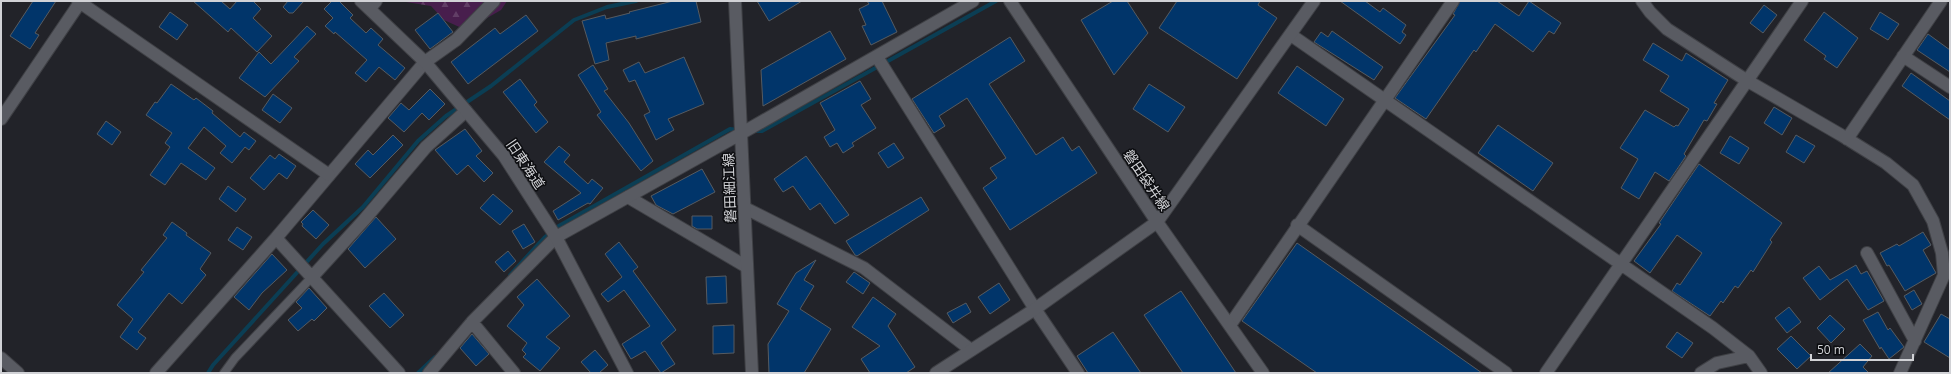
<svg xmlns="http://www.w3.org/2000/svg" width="1951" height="374" viewBox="0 0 1951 374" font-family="'Open Sans','Noto Sans JP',sans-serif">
<defs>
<pattern id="forest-firs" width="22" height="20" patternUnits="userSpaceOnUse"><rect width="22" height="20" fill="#481e4d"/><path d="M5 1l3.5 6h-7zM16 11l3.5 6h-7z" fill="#613e66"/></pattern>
</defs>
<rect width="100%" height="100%" fill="#222329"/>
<path fill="url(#forest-firs)" d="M400,1H507L501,10L466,30L444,20L431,6Z"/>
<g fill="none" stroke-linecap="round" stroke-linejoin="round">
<path stroke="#0b3e54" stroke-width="4" d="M754,131H762L996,1
M510,275L544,238L557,227L730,129L739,130
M208,373L213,365L323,244L363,207L418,141L446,116L491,86L574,20L607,7L636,1
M418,373L435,357"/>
</g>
<path fill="#01356a" stroke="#565b61" d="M33,1H56L35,33L39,35L30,49L10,36Z
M193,1H221L230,9L237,1H253L261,9L253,18L272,36L257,52L231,28L228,32Z
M288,1H304L293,13H289L283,7Z
M332,1H339L353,15L350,18L366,33L371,28L383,39L378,45L405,68L395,80L379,67L366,82L355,73L367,60L335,32L334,34L325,26L333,18L324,9Z
M673,1H696L701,22L636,39V36L606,43L609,60L595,64L582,21L605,15L606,19L630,13L629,12Z
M757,1H802L769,21Z
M867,1H882L897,32L871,45L862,26L866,25L859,9L869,4Z
M1113,1H1127L1148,33L1114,75L1081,20Z
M1177,1H1260L1258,5L1277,18L1237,79L1159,28Z
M1340,1H1365L1380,12L1383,8L1406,25L1402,32L1406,35L1400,44Z
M1460,1H1497L1519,16L1529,1L1561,23L1554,34L1549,31L1533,52L1495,24L1476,52L1474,50L1426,119L1395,98L1455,15L1453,14Z
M1764,5L1777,15L1763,33L1750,23Z
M170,12L188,25L177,40L159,27Z
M1824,12L1858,38L1837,68L1824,59L1826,56L1804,40Z
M1880,12L1899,24L1888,40L1870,29Z
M438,13L453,32L430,49L415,30Z
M526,15L538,31L468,84L451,62L495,28L500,34Z
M307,26L316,34L294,57L299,61L265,97L239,78L259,52L271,64Z
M830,31L846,59L763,106L761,70Z
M1332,31L1383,67L1374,80L1314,42L1321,32L1328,37Z
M1928,34L1950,50V72L1917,50Z
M1010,37L1025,61L989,84L1036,155L1063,137L1072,151L1079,146L1097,173L1010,230L983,188L997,178L990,168L1006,158L967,98L939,116L945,126L934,133L912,99Z
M1653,43L1682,61L1686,53L1728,80L1714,103L1717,104L1707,121L1704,120L1684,154L1686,156L1669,181L1655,172L1639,199L1621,188L1638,159L1620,148L1645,110L1674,127L1676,125L1678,126L1689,109L1660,91L1669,76L1643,60Z
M684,57L704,104L668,119L674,130L656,140L644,115L650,112L635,80L629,82L623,70L639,62L645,73Z
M593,65L608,89L604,91L629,123L653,161L641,171L597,115L601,112L578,75Z
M1297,66L1344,99L1326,126L1278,93Z
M1911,73L1950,101V120L1902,86Z
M520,79L537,102L534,105L548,122L536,133L503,92Z
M860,81L871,99L861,105L876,128L852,143L854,146L843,153L837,143L830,147L824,137L835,130L820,103Z
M171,84L194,100L196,98L213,111L212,113L240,137L244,132L256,141L249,150L245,147L232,163L220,153L226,146L204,127L188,148L215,168L206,180L181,163L165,185L150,175L170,147L165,143L172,133L146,115L155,102L157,103Z
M1149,84L1185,107L1168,132L1133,109Z
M430,89L445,104L429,120L422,113L404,132L388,118L401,103L409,110Z
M273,94L292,108L280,123L262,110Z
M1774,107L1792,118L1782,135L1764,123Z
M106,121L121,132L112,145L97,134Z
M1498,125L1553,163L1533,191L1478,153Z
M465,129L482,151L476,156L493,173L484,182L468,165L457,175L435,150Z
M393,135L403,145L370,178L355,164L368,150L373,155Z
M1796,135L1815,146L1804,163L1786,152Z
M1730,136L1749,148L1739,164L1720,153Z
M894,143L904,158L888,168L878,153Z
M559,146L570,155L564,162L588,184L592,179L603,188L590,204L588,203L558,220L553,211L581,193L544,162Z
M279,154L296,166L287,179L279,173L264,190L250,178L270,155L275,159Z
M806,156L849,215L835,224L820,203L810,210L793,186L783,192L774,179Z
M1699,164L1782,223L1770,240L1772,242L1753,272L1751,270L1738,288L1735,286L1723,303L1721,301L1710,316L1672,291L1677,283L1680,285L1702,253L1677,235L1650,273L1634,261L1661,224L1659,223Z
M702,169L715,192L673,214L656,205L651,196Z
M228,186L246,199L236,212L219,199Z
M493,194L513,211L500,225L480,208Z
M921,197L929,210L857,256L855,255L846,241Z
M313,210L329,225L316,239L302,226L303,224L301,222Z
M692,216H712V229H697L692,226Z
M376,217L396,239L365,268L348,249Z
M172,222L187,233L186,235L211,253L200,269L206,275L182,304L169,293L138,332L146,338L137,350L120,337L133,319L117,305L144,272L141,270L167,238L163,235Z
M524,224L535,242L523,249L512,231Z
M237,227L252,237L243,250L228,240Z
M1923,232L1931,245L1923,250L1936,273L1905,291L1889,265L1887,266L1880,253L1897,244L1899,246Z
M619,242L638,267L633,271L676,330L661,343L675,364L661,373L645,351L631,359L622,344L650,326L624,290L608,302L601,294L622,277L605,254Z
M1297,243L1482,373H1317L1242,321Z
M508,251L516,261L504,272L495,262Z
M272,254L287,270L262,293L249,310L234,297Z
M816,260L804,280L814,286L800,309L831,329L804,373H769L768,344L789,311L777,304L796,273Z
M1856,265L1861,274L1867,271L1884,301L1868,310L1847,279L1820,300L1803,278L1819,266L1830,280Z
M854,272L870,283L863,294L846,282Z
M726,276L727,303L707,304L706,277Z
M537,279L570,316L546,337L560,348L540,371L523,357L526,354L522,350L527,343L507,326L524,305L517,297Z
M999,283L1010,300L990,314L978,297Z
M309,288L327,308L314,321L312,319L298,331L288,320L302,308L296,302Z
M1914,290L1922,304L1912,310L1904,296Z
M1181,291L1236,373H1183L1144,315Z
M384,293L404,315L390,328L369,306Z
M873,297L896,314L888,326L915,367L906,373H870L861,359L880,346L852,327Z
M966,303L971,312L953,323L947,313Z
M1789,307L1801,322L1787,333L1775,318Z
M1878,312L1888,330L1890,328L1904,347L1889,359L1881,347L1880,349L1863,320Z
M1941,314L1950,319V358L1924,342Z
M1830,315L1845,329L1831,343L1817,328Z
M734,325V353L713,354V326Z
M1113,332L1141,373H1088L1077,356Z
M1677,332L1693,343L1682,358L1666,347Z
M472,334L489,354L476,366L460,348Z
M1791,336L1811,356L1797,369L1777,349Z
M1860,344L1872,356L1863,367L1869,373H1828Z
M595,350L608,365L599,373H591L581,362Z"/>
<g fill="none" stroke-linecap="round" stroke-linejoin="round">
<g stroke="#3f4045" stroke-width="10">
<path id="lane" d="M224,373L235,358L312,277"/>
</g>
<g stroke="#3f4045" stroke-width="14">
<path id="street" d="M1642,1L1650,12L1667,29L1746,80L1841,135L1886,163L1913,185L1933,221L1942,253L1944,275L1900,373
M370,8L376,1
M1291,35L1713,328L1749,356L1761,373
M1903,56L1950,87
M877,57L1035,309L1078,373
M1,119L81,1
M1847,139L1941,1
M628,197L747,267
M745,208L864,268L971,350
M1297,225L1506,373
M276,238L399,373
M1867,253L1915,341
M312,277L364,220L426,147L466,111
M472,322L514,373
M1230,325L1453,1
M1,358L18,373
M156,373L276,238L425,62L456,40L494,1
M429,373L472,322L556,237
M1546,373L1802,1
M1701,373L1717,363L1749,356"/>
</g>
<g stroke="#3f4045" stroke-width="14">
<path id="secondary" d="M78,1L329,175
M361,1L425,62L504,156L556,237L627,373
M735,1L752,373
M1010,1L1157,222L1263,373
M556,237L742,133L973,1
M936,373L1035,309L1157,222L1314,1"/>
</g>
<use href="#lane" stroke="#595b62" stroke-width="8"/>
<use href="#street" stroke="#595b62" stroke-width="12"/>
<use href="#secondary" stroke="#595b62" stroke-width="12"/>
</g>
<g text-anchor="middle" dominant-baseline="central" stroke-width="3" stroke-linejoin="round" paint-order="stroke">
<g font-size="14" fill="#d1d2d6" stroke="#0c0d10">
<text transform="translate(526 164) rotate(56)">旧東海道</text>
<text transform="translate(1147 180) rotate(56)">磐田袋井線</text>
<text transform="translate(729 188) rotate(-92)">磐田細江線</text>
</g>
</g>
<rect width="1951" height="374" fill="none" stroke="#d1d2d6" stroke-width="4"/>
<path d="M1811 354v6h102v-6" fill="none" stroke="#d1d2d6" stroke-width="2"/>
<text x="1817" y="354" font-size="12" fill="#d1d2d6" stroke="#0c0d10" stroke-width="3" paint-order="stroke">50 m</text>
</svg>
